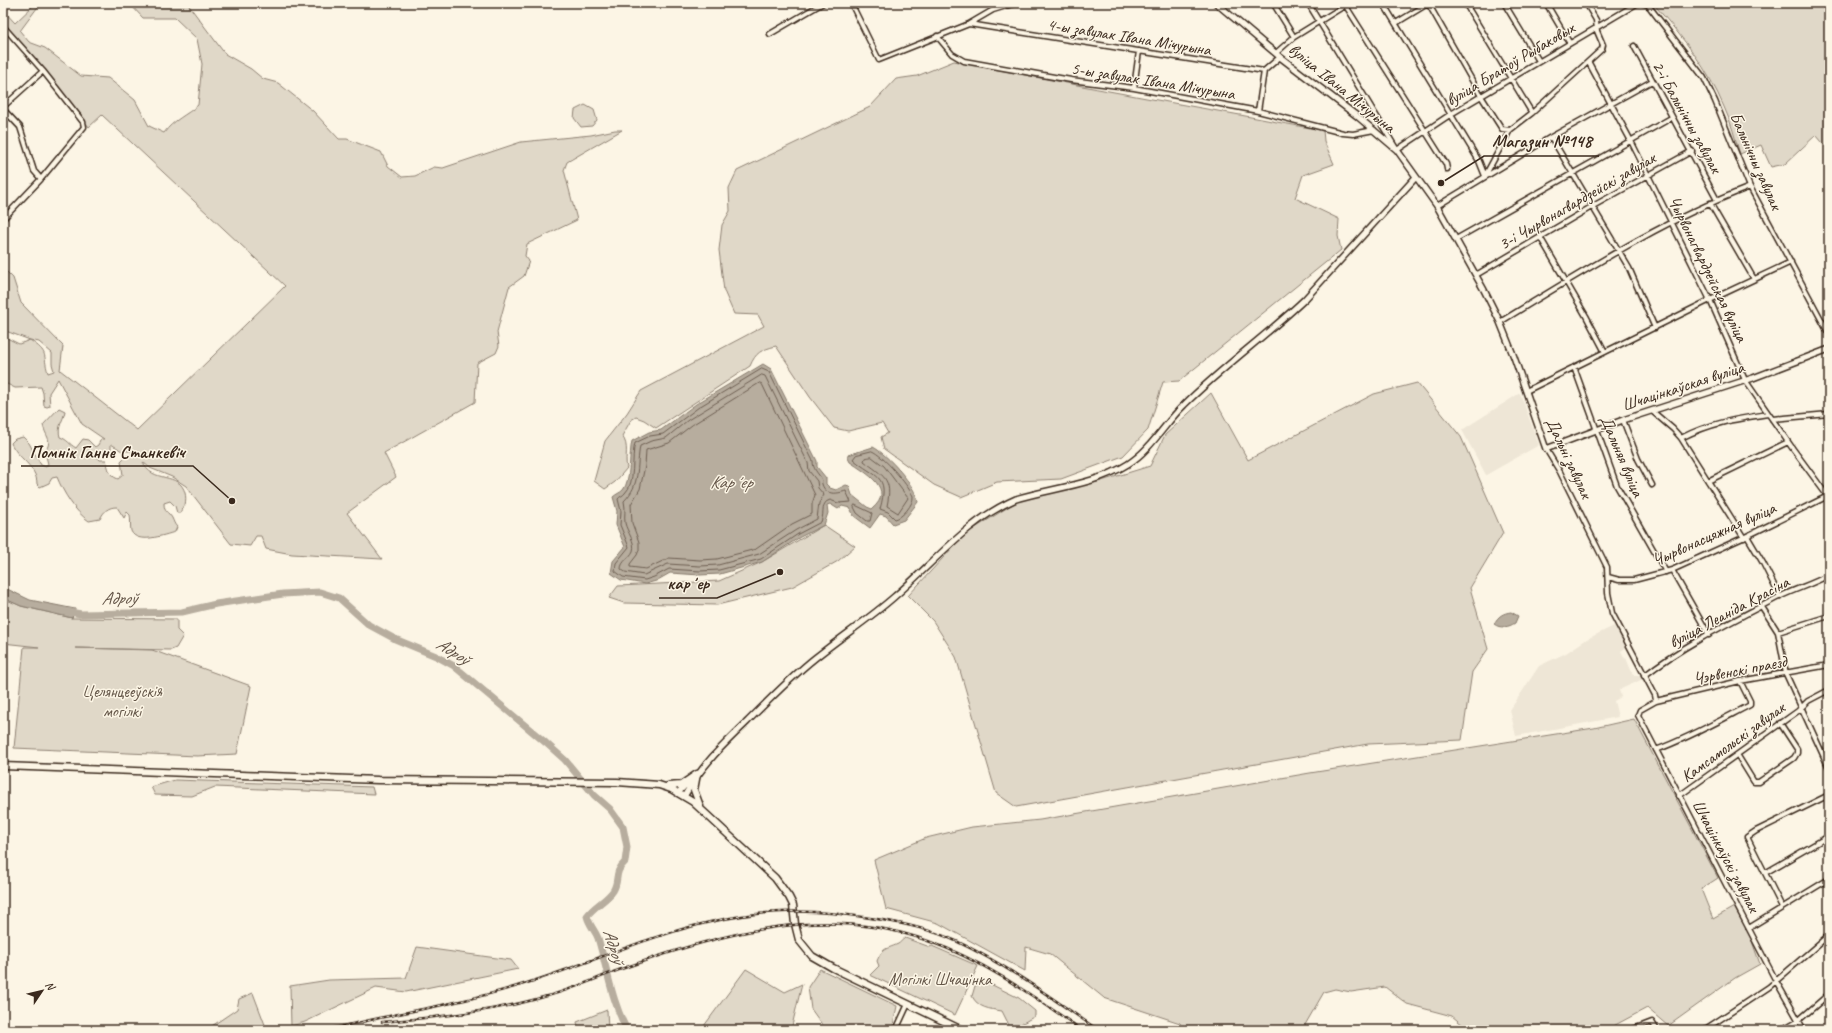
<svg xmlns="http://www.w3.org/2000/svg" width="1832" height="1033" viewBox="0 0 1832 1033" font-family="Caveat,sans-serif">
<rect width="100%" height="100%" fill="#fcf5e5"/>
<filter id="ink" filterUnits="userSpaceOnUse"><feTurbulence type="fractalNoise" baseFrequency=".025" numOctaves="2"/><feDisplacementMap in="SourceGraphic" scale="8" xChannelSelector="R" yChannelSelector="G"/><feConvolveMatrix kernelMatrix="1 2 1 2 8 2 1 2 1" color-interpolation-filters="sRGB"/></filter>
<g filter="url(#ink)">
<path fill="#eee6d6" d="M1520,393L1539,445L1486,475L1462,430Z
M1616,625L1627,647L1621,651L1625,659L1626,658L1633,675H1641L1643,679L1619,690L1621,697L1614,701L1618,717L1516,736L1510,710L1539,666L1566,653L1587,639Z"/>
<path fill="#e0d8c8" stroke="#8e8173" fill-rule="evenodd" d="M34,3L40,4L20,31L29,42L45,48L81,76L108,78L135,100L149,126L164,133C173,120 187,115 198,105L202,64L197,39L175,18H143L129,3H187L225,54L251,69L263,79L278,83L313,111L339,139H347L381,152L388,166L402,177L415,176L434,167L443,168L521,142L591,135L615,130H622L567,162L564,170L577,220L527,244L525,256L529,261L524,276L509,287L497,332L499,346L496,353L477,363L475,402L384,453L396,477L347,513L382,559L292,554L266,549L261,536H256L250,546L231,544L186,486L172,477L150,468L143,462C151,484 180,471 185,493C186,496 186,501 185,505C183,508 181,510 180,513H177L175,506L170,501L164,503C164,513 168,511 172,518C174,522 174,524 177,527L175,532C164,535 137,545 131,531C130,526 131,520 130,515L127,512L124,518L117,507C108,507 104,511 100,519L89,521C75,512 63,492 57,477L52,478L49,483L40,487L37,484C37,466 17,458 11,443L15,439L23,437L29,443L41,465L46,467L48,464L45,452C53,439 46,438 43,425L59,408L65,411C63,422 57,426 60,437C68,440 69,444 76,448L83,439L88,440L95,447L98,445L101,439H104L82,424L58,379L49,393L50,406L47,407L44,406L43,393L41,387L15,388L3,382V336L19,344L30,340L3,330V268L13,278L21,303L63,346L60,370L137,430L285,286L102,115L89,127L33,56L3,22V10L15,23L35,4ZM30,340L39,342L52,353V364L54,371L48,373C42,353 50,354 30,340ZM111,444L122,451H130L134,454L126,456L121,461L123,475L118,479C108,475 109,469 106,460H100L97,457L101,452L109,454L111,451Z
M1655,3H1829V150L1816,135L1785,164L1771,167L1761,145L1740,154C1735,138 1731,122 1724,107C1708,69 1684,39 1657,8Z
M954,61C1049,80 1144,98 1240,115C1268,120 1295,126 1323,130L1324,141L1334,164L1303,175L1295,198L1339,219L1338,236L1341,250L1179,381L1163,382L1148,430L1123,456L1061,479L997,482L961,497L934,485L884,449L881,437L888,433L882,423L848,431L834,428L810,397L776,346C761,350 756,352 750,366L656,428L644,420L636,417L631,420L622,436C630,446 624,457 627,468L615,482L605,489L594,481L605,441L627,413L641,391L764,326L758,315L734,314L724,291L719,250L722,225L730,211L729,188L737,171L870,107L896,79L917,76Z
M585,105L594,110L597,120L592,126L581,127L574,118L575,110Z
M1417,383L1461,437L1503,533L1470,588L1488,649L1472,672L1462,740L1368,744L1016,807L996,793L956,657L933,621L908,596L964,535L1024,497L1098,482L1150,466L1165,435L1211,393L1248,460L1374,394Z
M824,525L855,546L838,561L792,587L717,605L624,603L609,598L618,586L719,581L762,562Z
M3,598L21,606L72,618L177,619V630L183,636L176,648L171,650L75,648L152,650L251,686L237,754L197,756L14,748L24,647H39L3,643Z
M1634,719L1718,878L1701,889L1713,919L1734,907L1749,933L1760,964L1735,978L1668,1026L1647,1008L1606,1030H1469L1452,1016L1407,1004L1385,987L1351,992L1335,989L1324,992L1302,1030H1183L1180,1023L1104,998L1050,954L1026,947L1025,971L938,923L886,909L874,860L926,838L972,827L1040,820L1310,773L1594,728Z
M175,780L372,787L374,794L215,787L192,796L155,795L151,787Z
M905,938L930,947L932,946L978,966L955,1015L870,975L879,966L877,961C883,947 885,950 898,944C900,943 902,940 905,938Z
M417,947L511,960L518,969L406,992L376,988L305,1022L291,1026L290,986L329,980L406,978Z
M746,969L785,992L802,984L791,1030H701Z
M820,969L897,1006L892,1030H826L811,1009L808,987Z
M982,980L1019,998L1035,1011V1016L1016,1027H1010L1002,1011C989,1009 978,1008 972,996L975,986Z
M253,993L267,1030H206L237,1009L239,999Z
M607,1010L608,1030H579L577,1022Z"/>
<path fill="#b7ad9e" stroke="#85796b" d="M763,364L771,369L817,461V467L826,478V484L830,488L836,490L846,485L849,486L852,495L867,507L872,509C896,489 866,473 850,462L848,458V455L873,447C887,454 916,486 918,502L904,520L893,524L886,516L880,514L870,528L854,516L850,508L842,506L838,509L830,504L827,505L828,513L824,525L800,537L762,562L720,574L700,575L670,573L656,581L645,584L621,580L611,573L613,561L625,547L616,525L617,511L613,497C616,494 620,493 623,490C631,481 629,453 632,441L649,432L661,430L696,404Z
M3,587L30,600L75,609L72,618L21,606L3,598Z
M1511,612L1518,616L1515,623C1509,627 1500,629 1494,624C1498,616 1503,613 1511,612Z"/>
<g fill="none" stroke-linecap="round" stroke-linejoin="round">
<path stroke="#6d5e51" stroke-width="1" d="M762,369L769,372L813,461C813,469 817,472 821,478C823,483 821,479 822,484C826,497 839,493 846,491L851,502L838,503L830,500C820,503 825,512 821,522L798,534L761,559L719,570L700,571L669,569L654,577L645,580L623,577L615,571L616,563L629,547L620,525L621,511L618,499C620,496 623,496 625,493C636,483 631,457 635,443L650,436L663,434L699,407Z
M762,375L765,376L808,463L809,471L817,481L818,488L824,495L819,503L817,519L796,530L759,554L718,565L700,566L668,564L644,575L625,572L621,569C621,561 630,558 633,551C636,542 627,532 625,523C624,515 626,510 624,501C641,484 636,468 640,446L651,441L666,438L688,420Z
M760,383L762,384L815,495L812,504V514L792,524L756,549L717,559L700,560L669,558L646,569L630,567V564L637,555L639,550V542L632,523L631,504L640,489L645,466L646,450L669,443L692,425Z
M872,451C884,456 907,484 913,496C914,504 902,518 895,519L888,512L880,509C890,474 875,478 853,459L856,455Z
M872,457L884,466L908,498L898,513L887,506C893,478 883,476 864,461L865,458Z
M855,505L872,513L870,521H867L857,513L854,507Z"/>
<path stroke="#b7ad9e" stroke-width="7" d="M64,611L81,614L182,612L216,604L283,594L320,592L339,598L369,625L395,639L436,656L454,666L546,743L565,760L594,795L610,809L623,827L627,847L625,862C613,873 620,880 613,891C606,901 594,906 587,916C589,925 595,930 598,938C607,968 612,1002 627,1030"/>
<g stroke="#3b2a1e" stroke-width="7">
<path id="minor" d="M851,3L879,60L969,24L993,10L1016,3
M1273,3L1294,37
M1308,3L1397,150L1451,114L1638,3
M1344,3L1446,164L1447,169
M1383,3L1479,161L1485,176
M1428,3L1481,96L1502,129L1510,130
M1465,3L1532,113
M1504,3L1539,61
M1546,3L1569,42
M1642,3L1648,5L1704,78L1715,101L1750,187L1829,334
M1396,23L1429,3
M969,24L1264,71L1280,57
M3,26L43,71L83,122L84,127L41,179L3,219
M770,34L823,3
M937,36L952,54L964,61L1071,80L1134,88L1258,111L1343,133L1353,134L1374,130
M1634,46L1717,200
M1276,53L1294,37L1349,3
M1589,63L1631,141L1710,300L1745,380L1793,449L1829,498
M1134,88L1139,51
M3,107L43,71
M3,109L20,127L34,171L41,179
M1258,111L1264,71
M1551,137L1629,268L1655,328
M1485,176L1510,130L1532,113L1602,49L1603,45L1597,31L1596,20L1586,3
M1710,203L1754,279
M1437,206L1551,137L1652,81
M1540,237L1586,316L1605,352
M1456,239L1671,118
M1476,275L1593,206L1692,151
M1500,322C1581,273 1661,221 1750,187
M1574,367L1617,486L1666,572
M1526,391L1710,300L1791,262
M1652,411L1673,429L1681,438L1744,538
M1772,419L1829,414
M1623,420L1638,459L1652,485
M1681,438C1710,423 1736,419 1768,414
M1546,449L1560,472L1607,567L1608,593L1612,613L1655,695L1656,701
M1708,481L1788,442
M1747,536L1763,563L1780,597
M1672,570L1709,635
M1608,577L1619,580H1634L1672,570L1747,536L1828,496
M1762,607L1778,632L1786,674L1829,768
M1778,632L1829,616
M1644,676C1685,644 1733,621 1779,597C1795,589 1813,584 1829,575
M1656,750C1689,738 1719,721 1750,705V701L1740,681
M1738,756L1754,782H1759L1794,758L1797,753V749L1780,723
M1679,796L1798,711L1808,701L1829,690
M1765,873L1829,836
M1782,907L1747,837L1756,831L1829,795
M1749,928L1829,879
M896,1030L908,1004
M1631,1030L1652,1022L1657,1030
M1704,1030L1769,987L1829,935
M1781,1030L1799,1020L1829,994
M1804,1030L1776,981L1638,715L1640,710L1656,701L1740,681L1829,665"/>
</g>
<g stroke="#3b2a1e" stroke-width="8">
<path id="tertiary" d="M1216,3L1280,57L1357,116L1397,150L1437,206L1484,290L1500,322L1514,357L1546,449L1623,420L1753,378L1829,349
M679,792L688,782
M685,795C702,765 722,746 747,722C769,700 791,677 815,658C841,637 869,619 894,597C934,563 967,520 1016,499C1052,488 1095,485 1128,464C1151,450 1165,423 1184,405C1222,367 1266,336 1305,299L1416,177"/>
</g>
<g stroke="#3b2a1e" stroke-width="9">
<path id="primary" d="M3,766L378,780L617,782L659,785L671,789L693,802L775,878L789,897L793,905L795,924L799,940L812,956L833,968L962,1030
M697,774L694,790L700,806
M668,786L681,785L697,774"/>
</g>
<use href="#minor" stroke="#fcf5e5" stroke-width="4"/>
<use href="#tertiary" stroke="#fcf5e5" stroke-width="5"/>
<use href="#primary" stroke="#fcf5e5" stroke-width="6"/>
<g stroke="#3b2a1e" stroke-width="2.5">
<path id="rail" d="M382,1022C437,1017 494,1012 547,996C574,989 601,976 627,967C726,932 825,904 928,941C985,961 1033,996 1082,1030
M327,1030C343,1025 359,1023 375,1019C426,1008 478,999 527,983C588,964 647,936 710,922C771,908 816,909 877,919C905,924 930,929 956,941C1007,965 1052,998 1098,1030"/>
</g>
<use href="#rail" stroke="#fcf5e5" stroke-width="1" stroke-dasharray="3" stroke-linecap="butt"/>
</g>
</g>
<g text-anchor="middle" dominant-baseline="central" stroke-width="3" stroke-linejoin="round" paint-order="stroke">
<g font-size="17" fill="#3b2a1e" stroke="#fcf5e5">
<text transform="translate(1129 37) rotate(9)">4-ы завулак Івана Мічурына</text>
<text transform="translate(1510 64) rotate(-31)">вуліца Братоў Рыбаковых</text>
<text transform="translate(1153 81) rotate(9)">5-ы завулак Івана Мічурына</text>
<text transform="translate(1342 88) rotate(39)">вуліца Івана Мічурына</text>
<text transform="translate(1687 117) rotate(61)">2-і Бальнічны завулак</text>
<text transform="translate(1756 161) rotate(66)">Бальнічны завулак</text>
<text transform="translate(1577 201) rotate(-30)">3-і Чырвонагвардзейскі завулак</text>
<text transform="translate(1708 269) rotate(64)">Чырвонагвардзейская вуліца</text>
<text transform="translate(1683 386) rotate(-18)">Шчацінкаўская вуліца</text>
<text transform="translate(1622 456) rotate(67)">Дальняя вуліца</text>
<text transform="translate(1569 458) rotate(65)">Дальні завулак</text>
<text transform="translate(1714 534) rotate(-24)">Чырвонасцяжная вуліца</text>
<text transform="translate(1729 612) rotate(-28)">вуліца Леаніда Красіна</text>
<text transform="translate(1740 670) rotate(-11)">Чэрвенскі праезд</text>
<text transform="translate(1733 742) rotate(-36)">Камсамольскі завулак</text>
<text transform="translate(1726 856) rotate(62)">Шчацінкаўскі завулак</text>
</g>
<g font-size="17" fill="#645648" stroke="#fcf5e5">
<text x="122" y="691">Целянцееўскія<tspan x="122" dy="20">могілкі</tspan></text>
<text x="940" y="979">Могілкі Шчацінка</text>
</g>
<g font-size="18" font-style="italic" fill="#605144" stroke="#fcf5e5">
<text x="731" y="482">Карʼер</text>
<text transform="translate(119 598) rotate(-1)">Адроў</text>
<text transform="translate(453 651) rotate(31)">Адроў</text>
<text transform="translate(614 946) rotate(72)">Адроў</text>
</g>
</g>
<path fill="none" stroke="#3b2a1e" stroke-width="1.5" d="M1441 183L1484 156H1599M232 501L193 466H21M780 572L717 598H659"/>
<g fill="#3b2a1e" stroke="#fcf5e5" stroke-width="1.5">
<circle cx="1441" cy="183" r="4"/>
<circle cx="232" cy="501" r="4"/>
<circle cx="780" cy="572" r="4"/>
</g>
<g font-size="18" text-anchor="middle" font-weight="bold" fill="#3b2a1e" stroke="#fcf5e5" stroke-width="3" stroke-linejoin="round" paint-order="stroke">
<text x="1542" y="147">Магазин №148</text>
<text x="107" y="458">Помнік Ганне Станкевіч</text>
<text x="688" y="589">карʼер</text>
</g>
<rect width="1832" height="1033" fill="none" stroke="#fcf5e5" stroke-width="16"/>
<rect x="8" y="8" width="1816" height="1017" fill="none" stroke="#3b2a1e" stroke-width="1.5" filter="url(#ink)"/>
<g transform="translate(42 991) rotate(55)" stroke="#fcf5e5" stroke-width="3" paint-order="stroke">
<path d="M0-3L7 15L0 10L-7 15Z" fill="#3b2a1e"/>
<text y="-6" font-size="11" font-weight="bold" text-anchor="middle" fill="#3b2a1e">N</text>
</g>
</svg>
